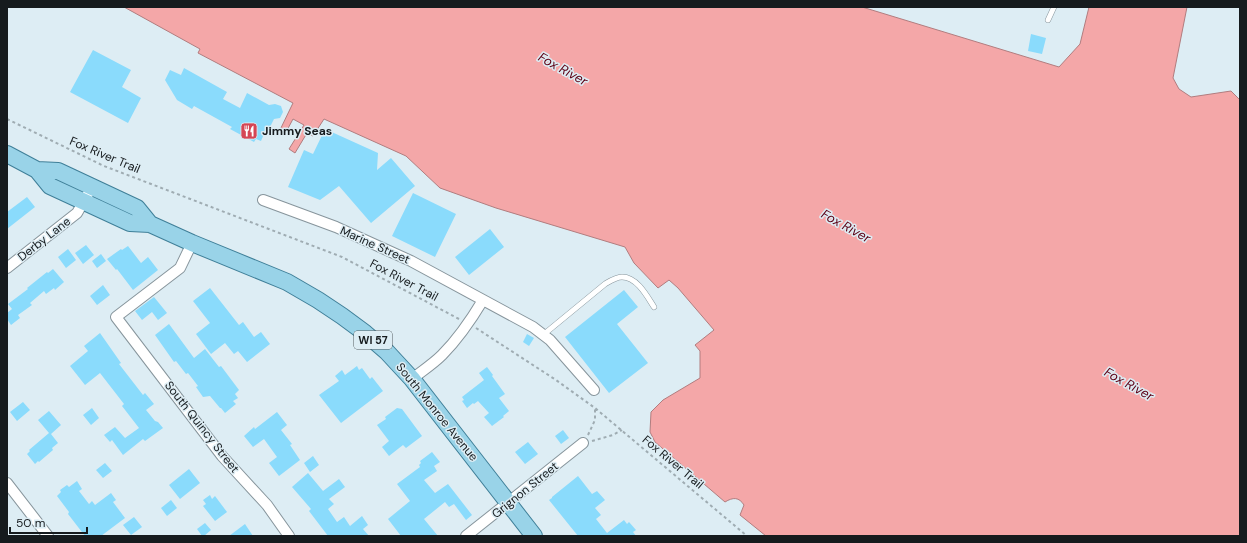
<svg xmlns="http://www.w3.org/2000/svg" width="1247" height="543" viewBox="0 0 1247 543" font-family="'DM Sans',sans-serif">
<rect width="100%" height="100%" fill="#ddedf4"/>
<path fill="#f4a7a8" stroke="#b17d7f" d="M124,7H862L1059,67L1080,44L1089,7H1187L1173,78L1179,89L1191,97L1231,91L1240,100V536H766L740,515L744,505C739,497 733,497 725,502L655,442L650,432L651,412L663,400L700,378V351L695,345L714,330L678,288L669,280L658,288L634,263L625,247L496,208L440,188L406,156L324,119L313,136L307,133L295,153L289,149L304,125L293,119L285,134L279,132L293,103L198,53L200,49Z"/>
<path fill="#8adbfc" d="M1031,34L1046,38L1042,54L1028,51Z
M93,50L131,70L122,87L141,98L128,123L70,92Z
M184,68L227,92L223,99L240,108L247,93L269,105L275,104L281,106L283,112L280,118L274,119L266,135L264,134L261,141L256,139L254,142L230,129L232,127L194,106L192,109L177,100L165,80L170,70L181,75Z
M325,129L378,153L377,170L391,158L415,186L371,223L339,186L320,200L288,187L304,150L313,154Z
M413,193L456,214L435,257L392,236Z
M27,197L35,207L7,229V212Z
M490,229L504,247L469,275L455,257Z
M86,245L94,255L83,264L75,253Z
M128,246L141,263L148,257L158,270L133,290L117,269L116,270L107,259L121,249L122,250Z
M68,249L76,260L66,268L58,257Z
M101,254L106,261L97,268L92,261Z
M53,269L64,282L55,290L54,288L46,294L44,291L30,303L32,305L18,315L20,318L11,325L7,319V313L12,309L8,304L28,289L27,288L47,272L48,273Z
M103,285L110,295L97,305L90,296Z
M210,288L239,325L243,322L254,337L261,332L270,344L247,362L238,351L234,354L225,343L211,354L196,334L210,323L193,301Z
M624,290L638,307L617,324L648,363L609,393L565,337Z
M154,297L167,313L158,320L152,312L142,320L135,311Z
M169,324L194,358L205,349L219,367L221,366L239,390L235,394L238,398L233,401L236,404L225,413L221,408H220L210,396L203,397L196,387L198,386L188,373L186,374L176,361L174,362L155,335Z
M100,333L121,363L119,364L143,395L145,393L154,404L146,410L155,421L158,422L163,428L145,441L143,439L123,455L112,440L110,442L104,435L115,427L125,438L139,428L122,406L124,404L100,373L85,385L70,366L88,351L84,346Z
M527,334L534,338L529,346L523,342Z
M357,366L359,370L362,368L370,379L372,377L383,391L341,423L319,395L339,381L335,376L342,370L345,375Z
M487,367L493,375L492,376L505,394L499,398L509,411L503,416L504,417L492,426L484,417L489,413L478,401L474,404L473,403L467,408L462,401L464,400L462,397L484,380L479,373Z
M23,402L30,410L17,421L10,412Z
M92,408L99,418L91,425L83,415Z
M397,408L402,409L422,436L406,448L403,445L389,456L382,447L389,441L377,425L386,419L385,417Z
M49,411L61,425L51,434L58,443L52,448L53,450L39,462L38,461L35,464L27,454L30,451L29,450L49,433L38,420Z
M277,412L287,425L281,430L292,444L290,445L300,460L279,476L269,463L277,457L264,439L253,447L244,436L254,427L255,429Z
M563,430L569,438L561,444L555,436Z
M528,442L538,454L525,464L515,452Z
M432,452L440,462L434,466L437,471L424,480L435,493L448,484L472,515L466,520L454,504L449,507L445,502L424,519L438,536H401L388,519L410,501L397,484L420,467L419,465L421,463L420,461Z
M313,456L319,465L310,472L304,463Z
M105,463L112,471L103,478L96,470Z
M189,469L200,483L180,499L169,485Z
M308,473L323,491L339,479L345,487L329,499L334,504L328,509L337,522L344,517L350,526L362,516L368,525L363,529L369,536H328L309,511L311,509L292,487Z
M578,476L592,494L597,491L605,500L595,508L601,515L596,519L607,533L624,520L627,524L629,522L636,530L633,532L636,536H578L549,500L552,498V497Z
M77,481L82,489L79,491L89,504L92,501L95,505L111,493L116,500L113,502L125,518L101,536H85L68,514L69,512L57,496L61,492L60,490L67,485L69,487Z
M210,495L212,499L215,496L227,512L215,521L203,506L206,504L203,500Z
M171,500L177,508L167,516L161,508Z
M134,517L142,527L131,535L123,525Z
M205,523L211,530L204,536H202L197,529Z
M245,524L253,536H229Z"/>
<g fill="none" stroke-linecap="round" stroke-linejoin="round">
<g stroke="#87959c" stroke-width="6">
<path id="lane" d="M1048,20L1054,7
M543,335L605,284C610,281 616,277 622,277C637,277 647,296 654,307"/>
</g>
<g stroke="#87959c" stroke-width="12">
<path id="street" d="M263,200L336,227L411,261L533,327L550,340L594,390
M192,243L180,268L116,317L222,456L267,505L289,536
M7,268L77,213L92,187
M412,379C422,371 433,364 442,355C458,339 471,320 483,300
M7,483L48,536
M466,536L583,443"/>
</g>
<g stroke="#3f7f98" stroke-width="18">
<path id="primary" d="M7,154L37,170L58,171L137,208L150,224
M37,170L50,186L130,223L150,224L192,243L287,282L318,300L342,316L365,333L387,352L412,379L534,536"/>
</g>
<path stroke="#9facb2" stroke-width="2" stroke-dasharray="3 3" stroke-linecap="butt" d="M7,119L104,166L342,257L459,319
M476,328L556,380L595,408L747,536
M588,435L595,420V408
M592,441L613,435L622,430"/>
<use href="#lane" stroke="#fff" stroke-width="5"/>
<use href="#street" stroke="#fff" stroke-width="10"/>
<use href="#primary" stroke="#99d3e8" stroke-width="16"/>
</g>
<defs>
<g id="restaurant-square" transform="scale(0.9)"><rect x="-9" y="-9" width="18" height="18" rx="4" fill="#d54554" stroke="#ddedf4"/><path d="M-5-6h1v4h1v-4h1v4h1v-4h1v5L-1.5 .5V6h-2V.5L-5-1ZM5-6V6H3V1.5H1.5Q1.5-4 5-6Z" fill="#fff"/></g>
</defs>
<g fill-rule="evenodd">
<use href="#restaurant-square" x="249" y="131"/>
</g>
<g text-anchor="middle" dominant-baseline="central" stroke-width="3" stroke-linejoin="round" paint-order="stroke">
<rect fill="#ddedf4" stroke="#525a5e" stroke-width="1" x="354" y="331" width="38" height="18" rx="3"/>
<g font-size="11" font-weight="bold" fill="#161b1e">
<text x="373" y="340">WI 57</text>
</g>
<g font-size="12" font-weight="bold" fill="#161b1e" stroke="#ddedf4" text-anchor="start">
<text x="262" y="131">Jimmy Seas</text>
</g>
<g font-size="12" fill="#161b1e" stroke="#ddedf4">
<text transform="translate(105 155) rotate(23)">Fox River Trail</text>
<text transform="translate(44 239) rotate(-38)">Derby Lane</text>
<text transform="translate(375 245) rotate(24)">Marine Street</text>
<text transform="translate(404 280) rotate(28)">Fox River Trail</text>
<text transform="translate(437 412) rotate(51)">South Monroe Avenue</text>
<text transform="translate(202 427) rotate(52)">South Quincy Street</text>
<text transform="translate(673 462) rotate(40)">Fox River Trail</text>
<text transform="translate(525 490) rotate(-39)">Grignon Street</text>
</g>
<g font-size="13" font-style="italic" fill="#5d0115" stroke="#ddedf4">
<text transform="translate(563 69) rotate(29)">Fox River</text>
<text transform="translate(846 226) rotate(29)">Fox River</text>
<text transform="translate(1129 384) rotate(29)">Fox River</text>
</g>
</g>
<rect width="1247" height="543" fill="none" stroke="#161b1e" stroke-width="16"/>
<path d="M10 527v6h77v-6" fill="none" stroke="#161b1e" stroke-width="2"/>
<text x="16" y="527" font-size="12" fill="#161b1e" stroke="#ddedf4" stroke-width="3" paint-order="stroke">50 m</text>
</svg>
